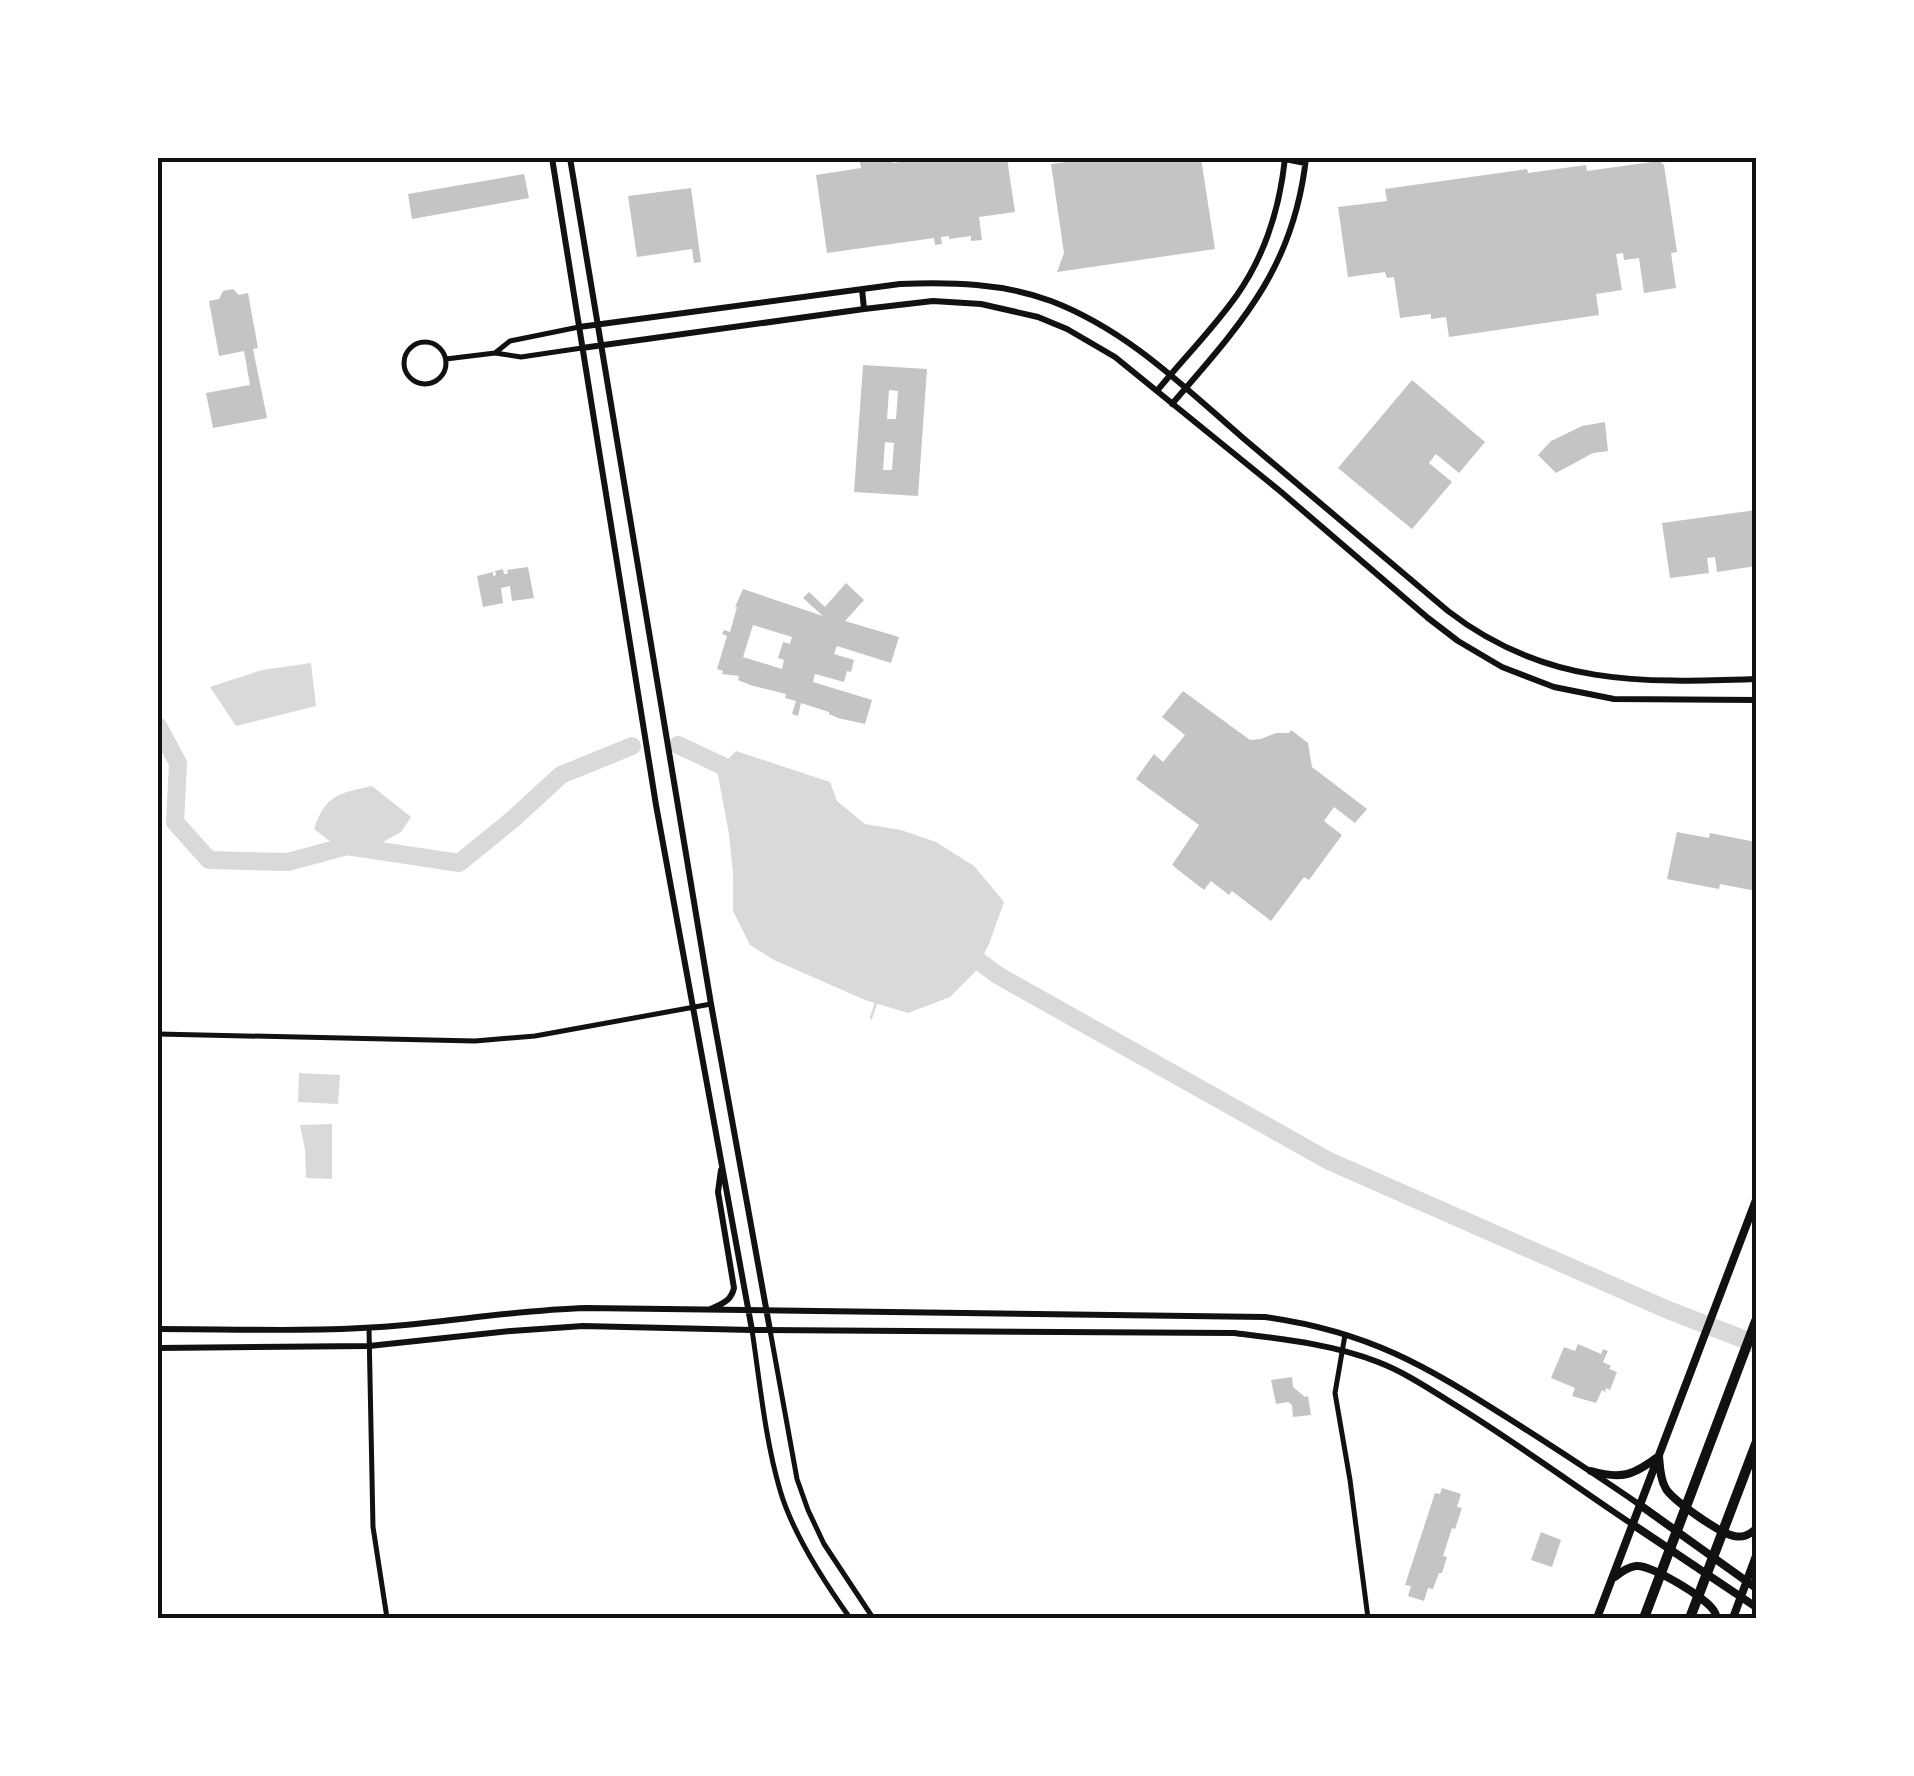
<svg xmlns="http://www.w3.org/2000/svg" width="1914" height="1776" viewBox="0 0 1914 1776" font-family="'Public Sans',sans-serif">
<rect width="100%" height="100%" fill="#fff"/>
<path fill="#d9d9d9" d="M311,663L316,706L236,726L210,687L262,670Z
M736,751L830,782L837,801L865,824L901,830L936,842L974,866L1004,902L989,944L975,972L950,997L908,1013L865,1000L774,960L750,945L733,911V874L729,834L717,770Z
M372,786L411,817L401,832L381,843L365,842L339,848L314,829C325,795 339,793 372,786Z
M299,1073L340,1075L338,1104L298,1102Z
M332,1124V1179L306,1178L305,1149L300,1125Z"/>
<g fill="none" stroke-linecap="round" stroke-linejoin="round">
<path stroke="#d9d9d9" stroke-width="2.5" d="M871,1018L877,1000"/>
<path stroke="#d9d9d9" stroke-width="18" d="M158,726L178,763L175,822L209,860L288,862L347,846L459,863L512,820L561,775L632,746
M678,745L742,775
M962,949L999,976L1329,1161L1668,1310L1756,1344"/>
</g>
<path fill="#c4c4c4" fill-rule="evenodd" d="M890,158L893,163L933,158H1007L1015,212L979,217L982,240L971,241V236L949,239V236L941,237L942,244L935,245L934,238L827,253L816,175L861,168L860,162Z
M1097,158H1201L1215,249L1057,272L1064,253L1051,164Z
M1659,161L1664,165L1677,252L1671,253L1676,288L1644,293L1639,258L1624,260L1623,253L1616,254L1622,290L1596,294L1599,315L1449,337L1446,317L1431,319V314L1400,318L1394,277L1387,278L1385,272L1348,277L1338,207L1387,201L1385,189L1527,169L1528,173L1586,165L1587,171Z
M524,174L529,198L412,219L408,194Z
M691,188L701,262L694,263L692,249L637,257L628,196Z
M233,289L239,295L248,293L258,348L253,349L267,418L213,428L206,393L250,385L244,351L219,356L209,301L219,299L223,291Z
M863,365L927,369L918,496L854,492ZM889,390L898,391L896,419H887ZM885,442L894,443L892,470H883Z
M1412,380L1485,442L1459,473L1436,454L1429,463L1452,482L1412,529L1338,468Z
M1605,422L1608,451L1593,453L1556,473L1538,455L1551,441L1582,426Z
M1756,510V551H1754L1756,566L1717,572L1715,557L1707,558L1709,573L1670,578L1662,523Z
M528,567L534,598L512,601L510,586L501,588L503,603L483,607L477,576L493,572V576L496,575L495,571L503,569L504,574H508L507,570Z
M846,583L864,600L845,621L899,637L891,663L837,646L834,654L854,660L851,672L847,671L844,682L815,674L813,682L872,700L865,724L838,718L829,714V712L801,703L798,716L792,714L796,701L785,698L786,694L750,685L738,680L739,676L722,674L723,671L717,669L727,636L722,634L724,630L730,632L737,607H735L743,589L823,616L803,598L809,592L825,607ZM753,625L792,637L790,644L783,642L778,658L784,660L782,669L743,657Z
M1183,691L1250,740L1261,739L1276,733H1289L1291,730L1308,743L1312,767L1367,809L1355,823L1334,807L1324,821L1342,835L1309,880L1304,877L1271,921L1232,891L1229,895L1211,881L1204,890L1172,865L1199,825L1136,779L1154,754L1163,762L1185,735L1162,717Z
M1677,832L1709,838L1710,833L1756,842V891L1720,884L1719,889L1667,879Z
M1578,1344L1601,1354L1603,1349L1608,1351L1603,1362L1611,1366L1609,1369L1617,1372L1610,1390L1606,1388L1605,1392L1602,1390L1596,1403L1572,1396L1575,1388L1551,1378L1564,1347L1575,1351Z
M1292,1377L1293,1387L1305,1397L1308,1396L1311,1415L1293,1417L1292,1405L1288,1402L1276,1404L1271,1380Z
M1442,1488L1461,1494L1457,1507L1462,1508L1455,1529L1452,1528L1443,1556L1447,1557L1442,1573H1439L1433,1589L1428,1588L1424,1601L1408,1596L1411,1586L1405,1585L1435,1493L1440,1494Z
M1541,1532L1561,1540L1552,1567L1531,1560Z"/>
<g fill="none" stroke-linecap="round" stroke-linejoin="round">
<path stroke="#111" stroke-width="5" d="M404 363a21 21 0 1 1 42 0a21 21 0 1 1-42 0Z
M495,353L510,341L579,327
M446,359L495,353L521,357L582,348
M158,1034L475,1041L535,1036L711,1004
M369,1328L373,1527L387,1618
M752,1330C760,1383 765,1439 780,1490C792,1532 825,1583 850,1618
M770,1330L797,1479L808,1510L824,1544L873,1618
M1345,1335L1335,1393L1350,1480L1368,1618"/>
<path stroke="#111" stroke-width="6" d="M552,158L656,805L752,1330
M570,158L711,1004L770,1330
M1285,159L1305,163
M862,289L864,309
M579,327L900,284C951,282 1003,283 1051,301C1127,330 1183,386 1243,438C1311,496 1380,553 1448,611C1545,686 1640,683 1756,679
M582,348L864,309L933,301L981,304L1038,317L1067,329L1115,357L1280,491L1428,618L1458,641L1502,667L1554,687L1614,699L1756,700
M1157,391C1183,359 1213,329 1237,295C1265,255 1280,206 1285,158
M1172,404C1241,324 1294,268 1306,158
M711,1309C723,1303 731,1301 734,1288L718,1192L721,1170
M158,1329C231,1329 306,1332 380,1327C449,1322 517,1310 586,1308L1265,1317C1368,1331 1426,1366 1511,1420C1555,1448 1598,1476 1640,1505
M158,1348L369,1346L511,1331L583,1326L752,1330L1234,1333C1282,1339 1332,1344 1378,1362C1404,1372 1428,1388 1452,1403C1514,1441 1572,1484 1632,1524"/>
<path stroke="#111" stroke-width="8" d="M1591,1471C1622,1480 1634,1475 1659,1456C1660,1467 1660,1479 1666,1489C1674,1501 1719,1533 1734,1536C1743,1538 1749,1535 1756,1529
M1640,1505L1756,1588
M1632,1524L1756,1607
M1615,1577C1621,1572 1628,1567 1636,1566C1650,1564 1707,1598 1714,1611C1716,1613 1716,1616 1717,1618
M1597,1618L1756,1200
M1733,1618L1756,1556"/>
<path stroke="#111" stroke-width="10" d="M1644,1618L1756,1321
M1690,1618L1756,1444"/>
</g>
<rect width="1914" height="1776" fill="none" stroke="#ffffff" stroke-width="320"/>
<rect x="160" y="160" width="1594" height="1456" fill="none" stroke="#111" stroke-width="4"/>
</svg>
